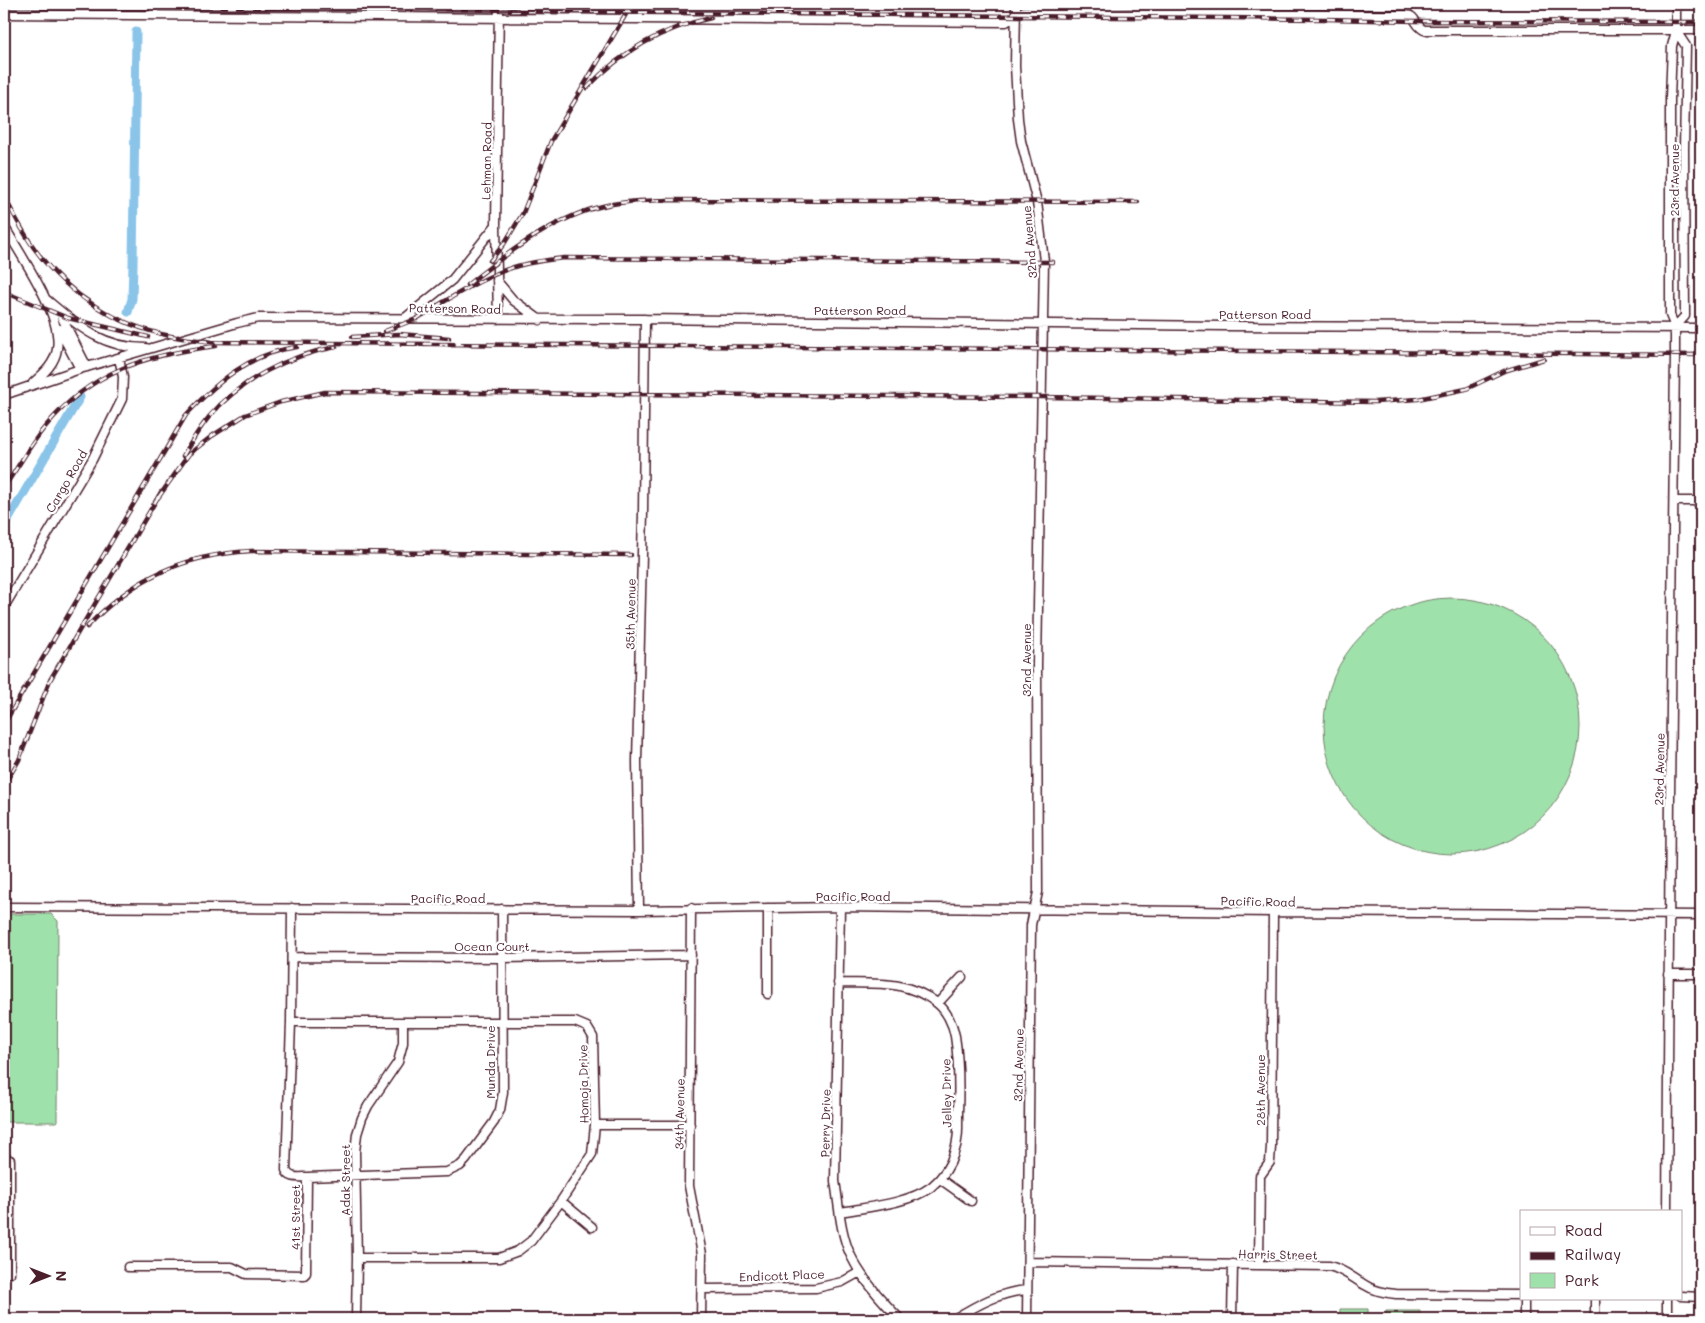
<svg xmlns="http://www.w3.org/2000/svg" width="1705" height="1323" viewBox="0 0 1705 1323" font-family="Mali,sans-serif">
<rect width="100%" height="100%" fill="#fff"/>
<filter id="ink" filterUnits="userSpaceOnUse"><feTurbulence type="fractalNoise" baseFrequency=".02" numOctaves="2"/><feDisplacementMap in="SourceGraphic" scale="10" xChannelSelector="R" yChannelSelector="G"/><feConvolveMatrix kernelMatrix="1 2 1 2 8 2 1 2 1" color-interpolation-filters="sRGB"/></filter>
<g filter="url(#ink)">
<path fill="#9fe1ab" stroke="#74806b" d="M1324 726a128 128 0 1 1 256 0a128 128 0 1 1-256 0Z
M4,914H51L58,921L57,1122H4Z
M1340,1309H1368V1319H1340Z
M1386,1311H1420V1319H1386Z"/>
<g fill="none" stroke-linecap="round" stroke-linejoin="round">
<path stroke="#8ac4e9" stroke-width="9" d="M128,312L132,299L133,265L136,32
M4,527L80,397"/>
<g stroke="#4a1f2b" stroke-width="11">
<path id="minor" d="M1016,4L1015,66L1018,119L1021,141L1037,202L1044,261L1037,665L1038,892L1031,925L1027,1319
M4,14L1006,22L1024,11L1406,15C1416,15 1415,26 1424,30H1701
M154,15V4
M4,226C21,256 63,315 57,349C55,364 43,374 33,383
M497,281L513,300L540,320
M47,300C78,326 102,348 146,348
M60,314L87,367
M405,318L452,280L496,225
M498,319L496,225L499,4
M1675,327L1685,316L1684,149L1686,46L1676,31
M59,329L80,369
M4,395L80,369L237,323L258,318L645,319L1224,326L1701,328
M1674,501H1701
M4,607L92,460L122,399L123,377L119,358
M4,907L639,910L840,907L1273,912L1701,915
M840,907L835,1181C839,1205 840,1233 851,1256C862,1279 882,1301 900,1319
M292,908L291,1022L286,1170C289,1179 299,1177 307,1177L447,1172L460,1166L466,1160L494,1122L500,1110L503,1092L502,909
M691,908L689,1186L702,1254L701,1319
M768,908V994
M639,910L637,761L643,512L645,319
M292,957L502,958L691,955
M1668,974H1701
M838,983C875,984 905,979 937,1003C946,1010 953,1024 955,1036C959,1061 959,1086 958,1112C958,1126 959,1140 954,1153C950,1167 942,1178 931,1187C908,1204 867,1207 840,1212
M938,1003L962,977
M291,1022H575L587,1027L593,1037L595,1125L592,1154L561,1201L531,1241L518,1251L499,1258H357
M595,1125H690
M4,1158L10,1160V1273H4
M940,1179L971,1201
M561,1201L592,1227
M1667,1212L1670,796L1675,355V327L1670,315V98L1672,46L1676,31V4
M1028,1262L1329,1266C1343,1269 1353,1278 1365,1285C1374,1291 1385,1293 1396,1294L1521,1295
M1259,1265L1260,1176L1270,1162L1271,1146L1273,912
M128,1267H232L246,1274L304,1275L306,1273L307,1177
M702,1289L816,1288L842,1282L860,1272
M1681,1296L1701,1297
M1524,1299V1319
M356,1319L357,1258L355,1152L357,1134L362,1118L368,1106L398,1062L403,1043V1022
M954,1319C977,1305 1000,1292 1027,1290
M1232,1319L1233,1264
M1595,1319V1299
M1667,1319V1299"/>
</g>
<use href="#minor" stroke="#fff" stroke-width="8"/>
<g stroke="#4a1f2b" stroke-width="4.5">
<path id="rail" d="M4,5L517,10
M511,11L1325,19L1415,21L1701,22
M587,88C621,52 662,28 711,18
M4,196C14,215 24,235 37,252C69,295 117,326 171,336C184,339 199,340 212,342L1701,355
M490,261L504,244L523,213L551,141L632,4
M467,285C503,256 550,221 595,208C618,201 643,201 667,200L1138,202
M4,292L68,318L148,337
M435,307C461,292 486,276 514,267C530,262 547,260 564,258L1053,262
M385,331L416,319L441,304
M352,337L399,334L449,338
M183,456C191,442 199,429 209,417C240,380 289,355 336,347
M4,487C18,468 29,446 45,427C92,370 146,355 216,346
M158,498L189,454L212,436L245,415L281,402L325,392L1041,397L1375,402L1418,399L1466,389L1504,371L1544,359
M87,627C133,578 183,555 251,551L631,555
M4,724L186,415C217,382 250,353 297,347
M4,785L19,760L50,680L161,492"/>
</g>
<use href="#rail" stroke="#fff" stroke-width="2.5" stroke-dasharray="8" stroke-linecap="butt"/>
</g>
</g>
<g text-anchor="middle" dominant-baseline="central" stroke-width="4.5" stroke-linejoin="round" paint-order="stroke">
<g font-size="12" fill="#4a1f2b" stroke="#fff">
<text transform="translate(486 161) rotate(-89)">Lehman Road</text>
<text transform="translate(1674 180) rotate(-90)">23rd Avenue</text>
<text transform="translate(1029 242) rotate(-95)">32nd Avenue</text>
<text transform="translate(455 308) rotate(1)">Patterson Road</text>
<text x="860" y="310">Patterson Road</text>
<text x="1265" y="314">Patterson Road</text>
<text transform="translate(66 481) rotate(-60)">Cargo Road</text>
<text transform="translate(630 614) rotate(-89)">35th Avenue</text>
<text transform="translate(1026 660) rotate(-90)">32nd Avenue</text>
<text transform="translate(1659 769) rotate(-89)">23rd Avenue</text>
<text x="853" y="896">Pacific Road</text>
<text x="448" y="898">Pacific Road</text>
<text transform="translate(1258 901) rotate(1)">Pacific Road</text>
<text x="492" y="946">Ocean Court</text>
<text transform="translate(490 1062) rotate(-90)">Munda Drive</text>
<text transform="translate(1018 1065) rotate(-89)">32nd Avenue</text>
<text transform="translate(583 1084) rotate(-91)">Homoja Drive</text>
<text transform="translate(1260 1090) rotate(-90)">28th Avenue</text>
<text transform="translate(946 1093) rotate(-91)">Jelley Drive</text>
<text transform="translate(679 1114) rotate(-89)">34th Avenue</text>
<text transform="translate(825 1123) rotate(-89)">Perry Drive</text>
<text transform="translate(345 1180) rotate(-90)">Adak Street</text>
<text transform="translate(295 1217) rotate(-90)">41st Street</text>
<text transform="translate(1278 1254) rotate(1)">Harris Street</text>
<text transform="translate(782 1275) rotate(-2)">Endicott Place</text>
</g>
</g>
<rect width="1705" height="1323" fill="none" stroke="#fff" stroke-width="20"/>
<rect x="10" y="10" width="1685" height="1303" fill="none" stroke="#4a1f2b" stroke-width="2" filter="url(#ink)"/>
<rect x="1520" y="1210" width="162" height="90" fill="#ffffff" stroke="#b7a5aa"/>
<rect x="1530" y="1227" width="25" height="8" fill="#ffffff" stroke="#b7a5aa"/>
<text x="1565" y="1236" font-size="15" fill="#4a1f2b">Road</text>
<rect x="1530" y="1252" width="25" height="8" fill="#4a1f2b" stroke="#b7a5aa"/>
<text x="1565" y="1260" font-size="15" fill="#4a1f2b">Railway</text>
<rect x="1530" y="1273" width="25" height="15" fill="#9fe1ab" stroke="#b7a5aa"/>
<text x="1565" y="1286" font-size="15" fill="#4a1f2b">Park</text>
<g transform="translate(48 1276) rotate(90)" stroke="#ffffff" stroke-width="4" paint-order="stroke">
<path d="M0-4L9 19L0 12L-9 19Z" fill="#4a1f2b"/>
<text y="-8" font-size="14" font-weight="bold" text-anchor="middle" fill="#4a1f2b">N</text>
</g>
</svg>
